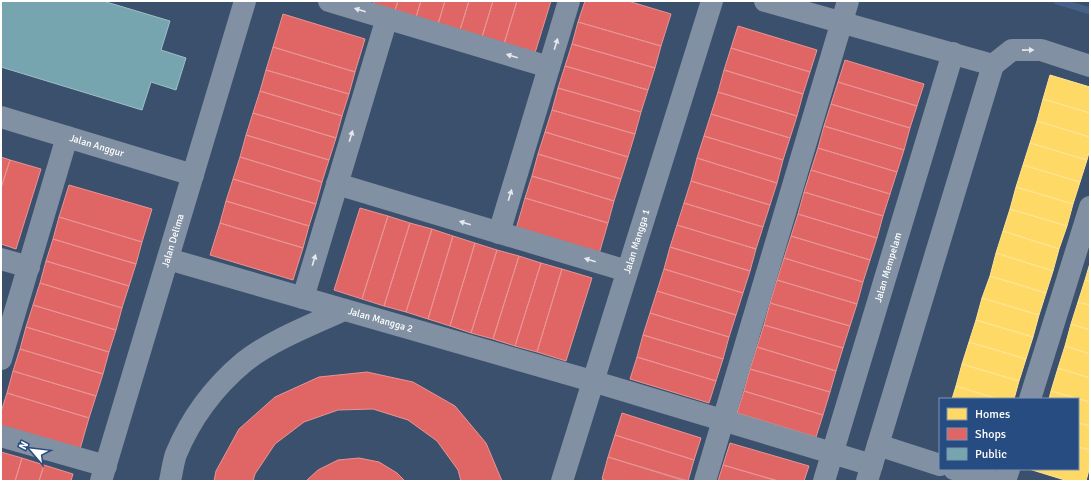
<svg xmlns="http://www.w3.org/2000/svg" width="1091" height="482" viewBox="0 0 1091 482" font-family="Signika,sans-serif">
<rect width="100%" height="100%" fill="#3b506c"/>
<path fill="#ffd966" stroke="#ffe494" d="M1050,75L1090,87V113L1043,99Z
M1043,99L1090,113V137L1037,121Z
M1037,121L1090,137V149L1087,160L1030,143Z
M1030,143L1087,160L1080,182L1023,165Z
M1023,165L1080,182L1073,204L1016,187Z
M1016,187L1073,204L1067,226L1010,209Z
M1010,209L1067,226L1059,249L1003,231Z
M1003,231L1059,249L1053,271L996,253Z
M996,253L1053,271L1046,293L990,276Z
M1090,263V281L1085,280Z
M990,276L1046,293L1039,315L982,298Z
M1085,280L1090,281V305L1078,302Z
M982,298L1039,315L1033,337L976,320Z
M1078,302L1090,305V330L1071,324Z
M976,320L1033,337L1026,359L969,342Z
M1071,324L1090,330V354L1065,346Z
M969,342L1026,359L1019,381L962,364Z
M1065,346L1090,354V378L1058,368Z
M962,364L1019,381L1014,399H998L956,386Z
M1058,368L1090,378V402L1051,391Z
M956,386L998,399H952Z
M1051,391L1090,402V426L1078,423V399H1049Z
M1078,423L1090,426V450L1078,447Z
M1078,447L1090,450V466L1086,481H1068L1029,469H1078Z"/>
<path fill="#e06666" stroke="#e99494" d="M374,1H398L395,10L373,4Z
M398,1H421L416,17L395,10Z
M421,1H445L438,24L416,17Z
M445,1H469L460,30L438,24Z
M469,1H493L482,37L460,30Z
M493,1H517L504,44L482,37Z
M517,1H551L535,53L504,44Z
M585,1H628L671,14L661,46L578,22Z
M283,14L365,39L355,72L273,47Z
M578,22L661,46L655,68L572,44Z
M738,26L817,50L810,72L731,48Z
M572,44L655,68L648,90L565,66Z
M273,47L355,72L349,94L266,70Z
M731,48L810,72L803,94L724,70Z
M845,60L924,84L917,106L838,82Z
M565,66L648,90L641,112L558,88Z
M266,70L349,94L342,116L260,91Z
M724,70L803,94L797,116L718,92Z
M838,82L917,106L910,128L831,104Z
M558,88L641,112L635,134L552,110Z
M260,91L342,116L336,138L253,113Z
M718,92L797,116L790,138L711,114Z
M831,104L910,128L904,150L824,126Z
M552,110L635,134L628,157L545,132Z
M253,113L336,138L329,160L246,135Z
M711,114L790,138L783,160L704,136Z
M824,126L904,150L897,172L818,148Z
M545,132L628,157L621,179L538,154Z
M246,135L329,160L322,182L240,157Z
M704,136L783,160L777,183L697,158Z
M818,148L897,172L890,194L811,170Z
M538,154L621,179L614,201L532,176Z
M1,157L10,160L1,188Z
M240,157L322,182L316,204L233,179Z
M697,158L777,183L770,205L691,181Z
M10,160L41,169L16,249L1,244V188Z
M811,170L890,194L883,216L804,192Z
M532,176L614,201L608,223L525,198Z
M233,179L316,204L309,226L226,201Z
M691,181L770,205L763,227L684,203Z
M69,185L152,209L142,242L59,217Z
M804,192L883,216L877,238L798,214Z
M525,198L608,223L599,254L516,229Z
M226,201L309,226L303,248L220,223Z
M684,203L763,227L756,249L677,225Z
M360,208L388,216L362,299L334,290Z
M798,214L877,238L870,260L791,236Z
M388,216L410,223L384,306L362,299Z
M59,217L142,242L136,264L53,239Z
M220,223L303,248L293,280L210,255Z
M410,223L432,229L406,312L384,306Z
M677,225L756,249L750,271L670,247Z
M432,229L453,236L428,319L406,312Z
M453,236L475,243L450,326L428,319Z
M791,236L870,260L863,282L784,258Z
M53,239L136,264L129,286L46,261Z
M475,243L497,250L471,333L450,326Z
M670,247L750,271L743,293L664,269Z
M497,250L519,256L493,339L471,333Z
M519,256L541,263L515,346L493,339Z
M784,258L863,282L857,304L777,280Z
M46,261L129,286L122,308L40,283Z
M541,263L562,269L537,352L515,346Z
M562,269L592,278L566,361L537,352Z
M664,269L743,293L736,315L657,291Z
M777,280L857,304L850,326L770,303Z
M40,283L122,308L116,330L33,305Z
M657,291L736,315L729,337L650,313Z
M770,303L850,326L843,348L764,325Z
M33,305L116,330L109,352L26,327Z
M650,313L729,337L723,359L643,335Z
M764,325L843,348L836,371L757,347Z
M26,327L109,352L103,374L20,349Z
M643,335L723,359L716,381L637,357Z
M757,347L836,371L830,392L750,369Z
M20,349L103,374L96,396L13,371Z
M637,357L716,381L709,403L630,379Z
M750,369L830,392L823,415L744,391Z
M13,371L96,396L89,418L7,393Z
M367,372L413,382L455,406L486,443L502,481H461L458,470L437,441L408,420L373,409L338,410L304,422L275,444L255,474L253,481H214L216,471L239,429L275,397L319,377Z
M744,391L823,415L816,437L737,413Z
M7,393L89,418L80,449L1,426V412Z
M622,413L701,438L694,460L615,435Z
M615,435L694,460L688,481L608,457Z
M730,443L809,466L804,481H778L723,465Z
M1,452L22,458L15,481H1Z
M608,457L685,481H607L602,479Z
M22,458L44,465L39,481H15Z
M359,458L379,462L397,473L405,481H306L318,470L338,460Z
M44,465L73,474L71,481H39Z
M723,465L778,481H718Z"/>
<path fill="#76a5af" stroke="#9fc0c7" d="M1,1H103L170,21L161,50L186,58L176,90L151,82L142,110L1,67Z"/>
<g fill="none" stroke-linecap="round" stroke-linejoin="round">
<path stroke="#476186" stroke-width="7" d="M1057,1L1090,11"/>
<g stroke="#8190a2" stroke-width="22">
<path d="M329,1L549,67"/>
<path d="M765,1L993,65"/>
<path d="M993,65L1012,50H1041L1090,66"/>
<path id="s1" d="M1,117L193,175"/>
<path d="M337,184L627,271"/>
<path d="M499,233L569,1"/>
<path d="M1,259L29,267"/>
<path id="s2" d="M168,259L592,381L872,465"/>
<path d="M303,298L387,18"/>
<path d="M1,359L67,137"/>
<path d="M1030,399L1090,207"/>
<path d="M1,436L106,466"/>
<path d="M878,445L940,465"/>
<path d="M954,469L993,481"/>
<path id="s3" d="M101,481L245,1"/>
<path d="M170,481C172,472 173,463 176,454C191,418 214,387 244,362C270,341 313,324 344,310"/>
<path id="s4" d="M562,481L712,1"/>
<path d="M705,481L848,1"/>
<path id="s5" d="M824,481L953,53"/>
<path d="M867,481L993,65"/>
<path d="M1005,481L1009,469"/>
</g>
</g>
<defs><path id="oneway-solid" d="M-6-.8H1V-3.2L6.5 0L1 3.2V.8H-6Z"/></defs>
<g fill="#e6e9ec">
<use href="#oneway-solid" transform="translate(360 10) rotate(-163)"/>
<use href="#oneway-solid" transform="translate(556 44) rotate(-73)"/>
<use href="#oneway-solid" transform="translate(1028 50) rotate(-1)"/>
<use href="#oneway-solid" transform="translate(512 56) rotate(-163)"/>
<use href="#oneway-solid" transform="translate(351 136) rotate(-73)"/>
<use href="#oneway-solid" transform="translate(510 195) rotate(-73)"/>
<use href="#oneway-solid" transform="translate(465 223) rotate(-163)"/>
<use href="#oneway-solid" transform="translate(314 260) rotate(-73)"/>
<use href="#oneway-solid" transform="translate(590 260) rotate(-163)"/>
</g>
<g text-anchor="middle" dominant-baseline="central" stroke-width="4" stroke-linejoin="round" paint-order="stroke">
<g font-size="10" fill="#fff" stroke="#264c81">
<text stroke="none"><textPath href="#s1" startOffset="100">Jalan Anggur</textPath></text>
<text stroke="none"><textPath href="#s3" startOffset="251">Jalan Delima</textPath></text>
<text stroke="none"><textPath href="#s4" startOffset="251">Jalan Mangga 1</textPath></text>
<text stroke="none"><textPath href="#s5" startOffset="223">Jalan Mempelam</textPath></text>
<text stroke="none"><textPath href="#s2" startOffset="221">Jalan Mangga 2</textPath></text>
</g>
</g>
<rect width="1091" height="482" fill="none" stroke="#ffffff" stroke-width="4"/>
<rect x="939" y="398" width="140" height="72" fill="#264c81" stroke="#7d94b3"/>
<rect x="947" y="408" width="20" height="12" fill="#ffd966" stroke="#7d94b3"/>
<text x="975" y="418" font-size="12" fill="#ffffff">Homes</text>
<rect x="947" y="428" width="20" height="12" fill="#e06666" stroke="#7d94b3"/>
<text x="975" y="438" font-size="12" fill="#ffffff">Shops</text>
<rect x="947" y="448" width="20" height="12" fill="#76a5af" stroke="#7d94b3"/>
<text x="975" y="458" font-size="12" fill="#ffffff">Public</text>
<g transform="translate(32 450) rotate(298)" stroke="#264c81" stroke-width="3" paint-order="stroke">
<path d="M0-3L7 15L0 10L-7 15Z" fill="#ffffff"/>
<text y="-6" font-size="11" font-weight="bold" text-anchor="middle" fill="#ffffff">N</text>
</g>
</svg>
